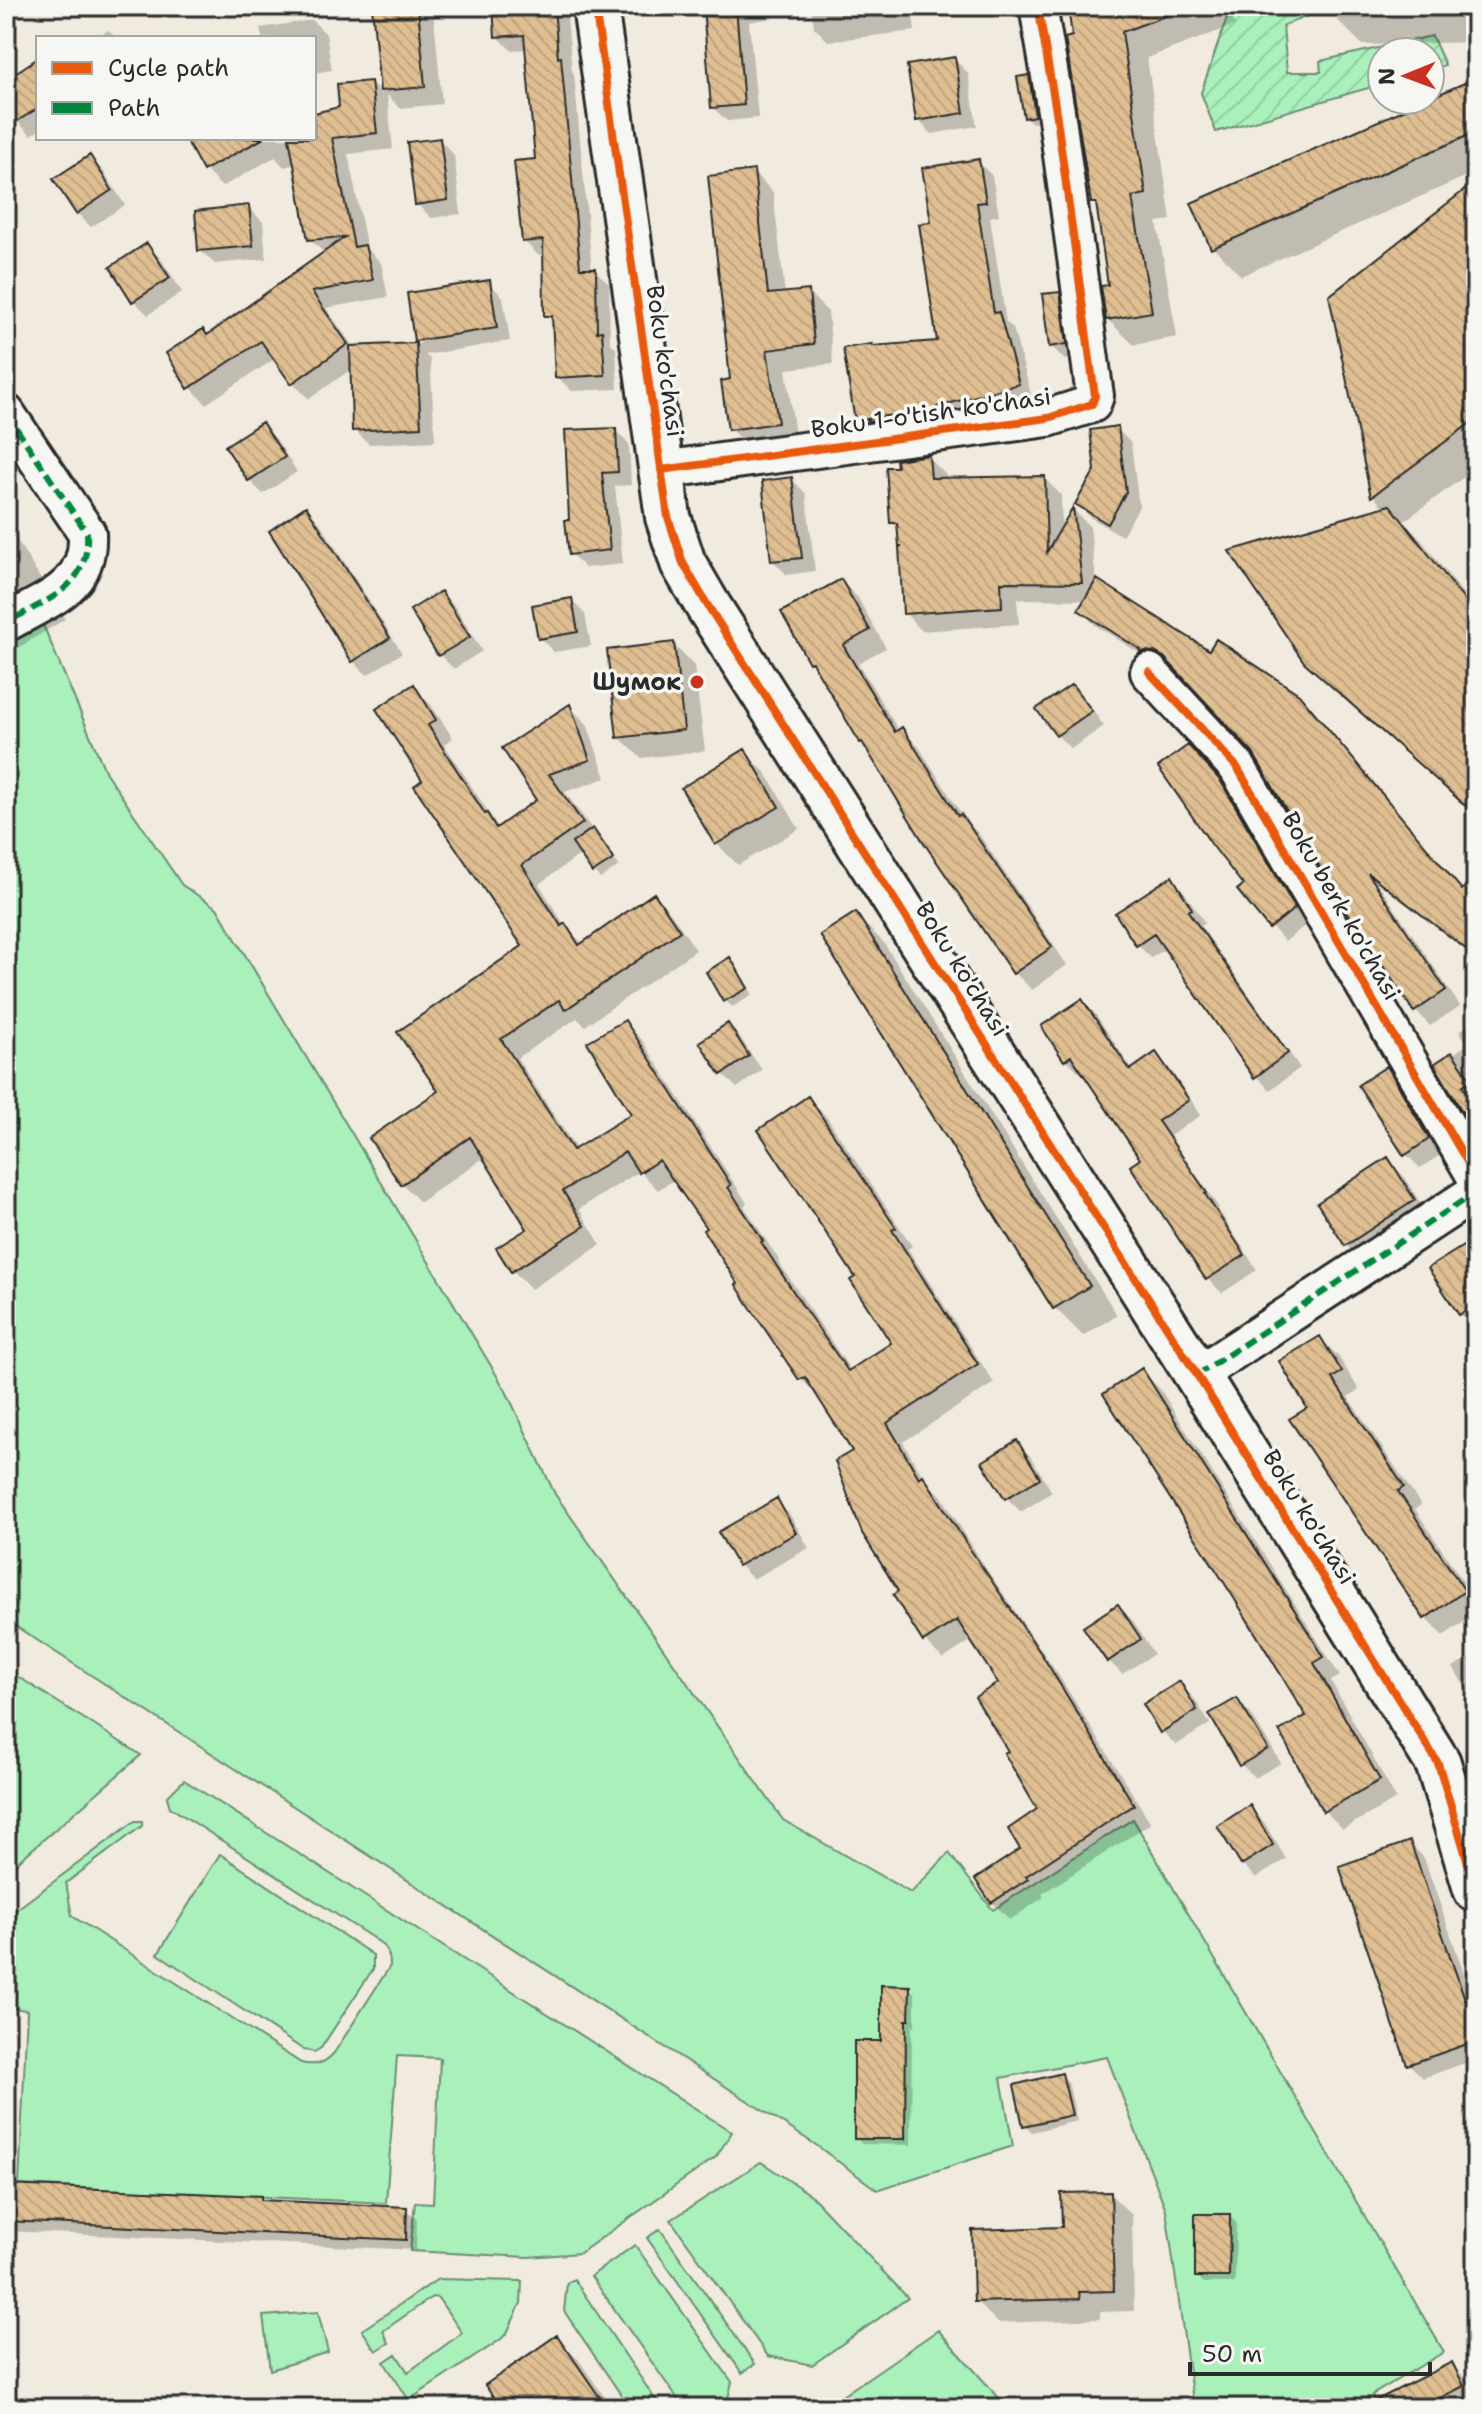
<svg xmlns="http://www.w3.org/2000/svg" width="1482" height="2414" viewBox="0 0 1482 2414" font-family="'Shantell Sans',sans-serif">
<defs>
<pattern id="garden-furrows" width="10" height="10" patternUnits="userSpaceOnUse" patternTransform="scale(2)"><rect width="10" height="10" fill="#aaf0bb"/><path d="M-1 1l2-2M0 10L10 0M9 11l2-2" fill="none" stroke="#92cea1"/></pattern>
<pattern id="building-back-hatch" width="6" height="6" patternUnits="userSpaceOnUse" patternTransform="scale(2)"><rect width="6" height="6" fill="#dfbf92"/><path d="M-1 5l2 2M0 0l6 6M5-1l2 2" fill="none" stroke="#c0a47e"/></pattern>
</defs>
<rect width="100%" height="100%" fill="#f1ebdf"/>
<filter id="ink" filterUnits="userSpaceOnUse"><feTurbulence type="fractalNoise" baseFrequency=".0125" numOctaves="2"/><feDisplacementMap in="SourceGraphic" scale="16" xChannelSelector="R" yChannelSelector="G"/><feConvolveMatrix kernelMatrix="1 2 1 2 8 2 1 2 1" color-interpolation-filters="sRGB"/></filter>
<g filter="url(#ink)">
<path fill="#aaf0bb" stroke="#6a8e73" stroke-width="2" d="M41,620L106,773L182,885L217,908L506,1391L555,1494L783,1820L911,1893L949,1853L993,1910L1133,1819L1444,2352L1372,2395L1377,2408H1194L1166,2210L1107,2057L1001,2078L1013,2146L877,2190L816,2145L6,1620V641Z
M6,1669L141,1755L6,1872Z
M184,1780L732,2132L716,2157L580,2253L529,2257L410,2251L415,2202L433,2203L440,2058L397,2056L386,2203L19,2185L27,2010L6,2007L9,1915L135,1821H142V1826L66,1883L72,1916L301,2063C315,2066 324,2064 334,2053L390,1966C390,1955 387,1949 379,1942L170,1807L167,1797Z
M220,1854L373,1955V1969L321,2048L314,2052L304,2050L158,1954Z
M761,2162L811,2195L908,2298L812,2365L768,2356L671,2220Z
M660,2229L755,2364L742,2373L647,2238Z
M635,2245L732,2382L728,2398L714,2408H684L591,2276Z
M438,2279L522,2281L521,2303L507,2333L500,2340L409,2400L384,2362L396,2354L408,2372L462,2333L438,2298L432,2297L383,2331L389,2343L376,2351L362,2330Z
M574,2279L661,2408H630L564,2311L567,2283Z
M318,2312L328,2352L270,2370L263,2316Z
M938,2330L1008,2408H837L839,2398Z"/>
<path fill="url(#garden-furrows)" stroke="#6a8e73" stroke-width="2" d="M1231,6H1326V8L1283,26L1287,72H1321L1320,61L1432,36L1445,65L1430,70V52H1382V84L1216,132L1201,93Z"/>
<path fill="#0003" d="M230,6H280L281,9L236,12Z
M373,6H433L442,104L400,108L387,95L393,149L348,154L367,249L381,263L388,297L326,308L354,348L421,344L416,340L489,283L503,297L510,341L425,355L430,359L435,441L369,444L354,430L353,368L309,399L292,382L276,358L206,404L190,387L208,337L325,254L310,239L296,164L284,167L275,157L222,187L205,170L188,138H314V115L342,109L371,83L382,95Z
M509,6H556L567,17L572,71L574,74L592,270H595L609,284L610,342L616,348L618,389L572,391L557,377L555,324L546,315L545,255H538L524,241L537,160L528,49L511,50L497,36Z
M698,6H771L773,18L749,22L758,118L727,121L712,107L706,20L699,13Z
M811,6H912L915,31L828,41L814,27Z
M1067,6H1228L1235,25L1147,58L1171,220L1157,222L1177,337L1134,345L1108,320L1110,287L1098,208L1093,202L1074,38L1070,10Z
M1334,6H1476V42L1363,45L1334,17Z
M312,20L326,34L332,70L314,73V38H262L260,28Z
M108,30L116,38H96Z
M954,59L968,73L977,126L932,134L918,120Z
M38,73V131L31,135L17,121L6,104V93Z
M1028,77L1034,84L1041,122L1032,123L1026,117Z
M1476,80V172L1241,276L1213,247Z
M440,140L454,155L461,214L431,218L417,204Z
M90,158L104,172L125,205L91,227L77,213Z
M978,161L992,176L999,215L990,217L1006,322L1013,328L1032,398L951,421L871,434L856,420L940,343L934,224Z
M753,172L773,192L785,294L808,292L828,312L833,364L786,369L796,442L750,449L730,429L732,381Z
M1476,184V468L1403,522L1418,536L1476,610V815L1335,690L1306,661L1385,509L1373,496L1331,297Z
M248,207L263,222L266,259L215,264L200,250Z
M147,245L161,259L182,292L148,315L134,301Z
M1059,294L1073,308L1080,358L1065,360L1051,346Z
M262,425L276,439L297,472L263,494L249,480Z
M1117,429L1131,443L1139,507L1122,536L1091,518L1077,504Z
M615,430L629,444L631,485L615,486L623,564L585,568L571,554V522Z
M928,457L946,475V480L1044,478L1061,495L1062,530L1074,510L1090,527L1096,581L1209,652L1313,711L1464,892L1476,896V958L1377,882L1460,1006L1430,1026L1416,1011L1343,904L1254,752L1179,670L1171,666H1161L1155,668L1141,654L1095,625L1080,610L1087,600L1017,599L1019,624L922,631L905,613L903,547L900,545L899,530L892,522L899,468Z
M792,479L806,494L815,571L787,575L773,561Z
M306,509L320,523L402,653L367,675L353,661Z
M6,522L65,619L10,653L6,649Z
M841,581L858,598L886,648L858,663L899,731L902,730L919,747L966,821L978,833L1067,965L1032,990L1014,972L822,673L811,662Z
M441,593L455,607L482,651L454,669L440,655Z
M571,600L585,614L591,646L554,652L540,638Z
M673,644L694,666L705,751L641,758L619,737Z
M1072,686L1086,700L1104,726L1071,749L1057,735Z
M413,687L431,705L453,738L444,744L498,827L538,801L569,706L587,724L606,778L565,792L619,866L600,879L581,854L539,884L565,926L583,944L653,895L671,913L696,950L585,1026L577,1018L517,1058L577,1150L634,1114L624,1022L642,1040L747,1203L744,1206L779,1260L778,1261L851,1371L894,1344L857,1277L808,1098L826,1116L912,1246L908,1249L994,1383L903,1442L925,1480L941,1495L985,1567L1059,1676L1151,1823L1042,1894L1044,1897L1010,1920L992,1902L1023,1849L1040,1810L1010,1752L1000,1684L972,1640L943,1659L925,1641L901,1592L855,1452L819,1397L801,1379L709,1228L675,1179L658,1190L640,1171L579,1209L601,1245L531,1289L513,1271L530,1230L485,1157L420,1202L402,1184L440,1091L525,947L425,781Z
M744,752L766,773L799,829L738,865L717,844L684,788Z
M1202,762L1234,796L1308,923L1285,942L1239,890L1245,885Z
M1171,879L1185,893L1205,923L1201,926L1300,1068L1270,1090L1256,1076L1167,948L1151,958L1137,944Z
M856,915L884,943L1117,1315L1083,1336L1055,1308L823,936Z
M729,960L736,966L753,995L732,1007L725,1000Z
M1082,1001L1096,1015L1133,1071L1156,1055L1170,1069L1201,1115L1170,1136L1219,1208L1218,1209L1257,1270L1222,1293L1208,1279L1143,1159L1083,1071L1080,1073L1066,1059Z
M1476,1021V1131L1437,1065L1468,1044L1459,1031Z
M727,1025L741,1039L762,1070L737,1088L723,1074Z
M1387,1069L1401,1083L1442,1154L1420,1168L1406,1154Z
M1388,1160L1402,1174L1428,1215L1360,1259L1346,1245Z
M1476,1239V1327L1474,1328L1460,1314Z
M1320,1338L1338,1356L1359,1390L1348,1397L1421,1505L1415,1509L1476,1601V1614L1443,1636L1425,1618L1310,1408Z
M1142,1371L1160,1389L1340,1676L1331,1681L1396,1799L1343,1829L1325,1811L1308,1717Z
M1017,1443L1031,1457L1052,1492L1021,1512L1007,1498Z
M776,1501L790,1515L809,1548L753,1579L739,1565Z
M1118,1606L1132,1620L1154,1654L1122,1674L1108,1660Z
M1476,1653V1706L1453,1667Z
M1179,1684L1194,1698L1210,1724L1176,1745L1162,1731Z
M1237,1700L1251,1714L1281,1763L1255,1778L1241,1764Z
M1250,1808L1264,1822L1286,1859L1256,1878L1242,1864Z
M1410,1843L1424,1858L1476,2008V2059L1423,2078L1409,2064Z
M909,1988L915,1994V2026H912L911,2145L862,2144L856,2138Z
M6,2053L8,2056L6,2157Z
M1061,2076L1068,2082L1077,2121L1032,2132L1025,2125Z
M6,2187L260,2198L264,2202L406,2209L417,2220L416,2250L6,2231Z
M1110,2194L1132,2215L1134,2311L1100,2312V2319L998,2323L976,2301Z
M1229,2216L1236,2222L1235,2283H1204L1197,2276Z
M556,2338L578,2359L612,2408H503Z
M1452,2365L1466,2379L1476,2401L1461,2408H1389Z"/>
<path fill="url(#building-back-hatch)" stroke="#2b2b2b" stroke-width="2" d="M372,6H418L425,87L380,91Z
M493,6H554L558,58L561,57L580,268H596L597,332L602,331L605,375L555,378L552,316H544L543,240L522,242L514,161L535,159L524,35L495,37Z
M703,6H736L744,105L711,108Z
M1068,6H1184V9L1122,32L1146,194L1132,197L1152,312L1106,320L1101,286L1108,285L1096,203H1091L1065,38L1072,36Z
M955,57L964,113L916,121L907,65Z
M38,58V108L16,122L6,108V79Z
M1029,75L1035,116L1024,118L1017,77Z
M1476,78V132L1211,249L1191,203L1426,100H1430V98Z
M371,81L377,133L332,138L354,247L365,245L373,280L312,292L348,344L291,384L261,341L188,389L166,353L203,329L207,335L345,237L308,240L289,138H314V113L339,107L337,84Z
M185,138H264L203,171Z
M440,138L448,200L415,205L407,142Z
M90,155L112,190L76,214L53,179Z
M979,159L986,202L977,203L994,313L999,312L1019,384L937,407L938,412L893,418V415L855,421L843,348L872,344V346L937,341L919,224L931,222L922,168Z
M754,170L768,294L809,290L814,344L767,350L778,423L728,430L721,381L730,379L708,176Z
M1476,181V419L1371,497L1329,296Z
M249,205L253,246L198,251L195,211Z
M147,243L170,278L132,302L110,267Z
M490,280L497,328L414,341L407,293Z
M1060,292L1067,344L1049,347L1042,294Z
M416,343L421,427L352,431L350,346Z
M262,422L285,457L248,481L225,446Z
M1118,426L1126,492L1108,524L1075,504L1095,470L1090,430Z
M616,428L618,472L602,473L610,550L569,555L565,520H569L565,430Z
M929,455L931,478L1045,476L1047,552L1073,507L1082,583L1001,582L1002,607L903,614L899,547L902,546H899L897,523H890L886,467H897L896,460Z
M792,477L802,558L771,561L762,481Z
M1390,505L1476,615V815L1304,662L1229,551Z
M306,506L390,638L352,662L269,531Z
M841,579L870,630L843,645L895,732L902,727L958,816L961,814L1052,947L1013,974L922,840L862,742L860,743L812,662L809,663L781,612Z
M1097,579L1209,650L1216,639L1299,694L1462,890L1476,873V957L1368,873L1446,990L1414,1012L1342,905L1253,753L1164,657L1154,652L1145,651L1139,654L1141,650L1078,610Z
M441,591L470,637L438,656L410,610Z
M572,598L578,632L538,639L532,605Z
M674,642L684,730L617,738L607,650Z
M414,684L436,720L428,725L485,814L487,813L496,828L536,800L502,748L570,704L590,760L549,774L583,823L522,865L561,926L565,923L579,945L654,893L680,931L565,1010L559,1000L501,1039L573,1150L631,1114L587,1042L625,1020L731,1185L728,1187L763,1241L761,1242L806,1311L848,1371L891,1343L850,1280L855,1277L758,1130L808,1096L896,1228L892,1230L978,1364L887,1423L919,1478L923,1475L968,1546L1042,1655L1134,1805L1026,1876L1028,1879L991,1903L975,1879L1020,1849L1008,1829L1037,1809L1004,1753L1008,1751L975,1697L998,1683L957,1620L923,1642L893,1595L898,1591L862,1533L835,1461L852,1451L805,1377L799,1380L754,1313L736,1285L738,1284L703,1230L706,1228L659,1160L639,1173L625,1152L563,1191L585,1226L511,1272L496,1248L527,1229L470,1137L401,1185L369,1138L438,1091L397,1032L522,946L414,786L422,780L376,709Z
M1072,684L1092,711L1056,736L1036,709Z
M1188,745L1220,780L1295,908L1269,929L1237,890L1243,885L1212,845L1158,767Z
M745,749L779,807L715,845L681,788Z
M593,828L614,859L592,873L572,843Z
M1172,876L1192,909L1188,911L1288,1053L1254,1078L1154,934L1136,946L1115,913Z
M856,912L1090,1286L1053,1309L820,935Z
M730,957L748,988L723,1002L706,972Z
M1082,999L1130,1070L1156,1052L1189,1100L1158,1121L1207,1193L1205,1194L1245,1255L1206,1280L1130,1166L1140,1159L1071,1056L1064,1061L1041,1026Z
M728,1023L749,1056L721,1075L699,1042Z
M1452,1052L1471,1080L1462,1086L1476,1106V1135L1434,1064Z
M1387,1066L1429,1139L1404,1156L1358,1085Z
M1388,1157L1415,1200L1345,1246L1317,1203Z
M1476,1238V1304L1459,1315L1428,1268Z
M1320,1336L1342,1372L1332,1378L1404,1487L1398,1491L1465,1591L1424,1619L1289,1419L1307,1408L1279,1361Z
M1142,1368L1324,1657L1314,1663L1380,1780L1323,1812L1279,1731L1306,1716L1234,1598L1103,1394Z
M1017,1440L1040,1478L1005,1499L982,1462Z
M777,1498L796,1533L738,1566L718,1532Z
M1118,1604L1141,1639L1107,1662L1083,1627Z
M1180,1681L1197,1710L1160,1733L1143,1704Z
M1237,1698L1268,1749L1239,1766L1209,1714Z
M1250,1805L1273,1845L1241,1865L1217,1826Z
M1410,1841L1476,2031V2041L1407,2065L1339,1866Z
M881,1985L910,1986L909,2020H906L905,2139H854V2041H881Z
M1062,2073L1072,2115L1023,2126L1014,2085Z
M6,2185L261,2196V2200L407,2207L406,2240L6,2221Z
M1111,2192L1114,2291L1079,2292L1080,2299L974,2302L972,2230L1062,2227L1061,2193Z
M1195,2214H1230L1229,2277H1195Z
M557,2335L607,2408H501L485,2385Z
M1452,2362L1464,2386L1420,2408H1361Z"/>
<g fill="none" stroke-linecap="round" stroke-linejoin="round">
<g stroke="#2b2b2b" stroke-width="42">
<path id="street" d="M6,413L87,533C90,588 47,599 6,623
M661,470L1048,418L1092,404L1095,396L1056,111L1038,6
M1149,672L1237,767L1476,1177
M1197,1375L1476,1192"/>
</g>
<g stroke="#2b2b2b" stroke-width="50">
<path id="secondary" d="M595,6L668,517L683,563L708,606L1197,1375L1438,1763L1476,1889"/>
</g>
<use href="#street" stroke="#f6f6f2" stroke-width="36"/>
<use href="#secondary" stroke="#f6f6f2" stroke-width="44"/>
<path stroke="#00873e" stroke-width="6" stroke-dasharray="12 6" stroke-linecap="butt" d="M6,413L87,533C90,588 47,599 6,623
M1197,1375L1476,1192"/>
<g stroke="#f6f6f2" stroke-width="13">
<path id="cycleway" d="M595,6L668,517L683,563L708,606L1197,1375L1438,1763L1476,1889
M661,470L1048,418L1092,404L1095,396L1056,111L1038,6
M1149,672L1237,767L1476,1177"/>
</g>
<use href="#cycleway" stroke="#e8590c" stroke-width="8"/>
</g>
</g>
<circle fill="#c8321e" stroke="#f6f6f2" stroke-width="3" cx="697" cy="682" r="8"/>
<g text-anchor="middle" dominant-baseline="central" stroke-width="7" stroke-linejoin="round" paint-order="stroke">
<g font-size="24" fill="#2b2b2b" stroke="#f6f6f2">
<text transform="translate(665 361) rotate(82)">Boku ko'chasi</text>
<text transform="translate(931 413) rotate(-8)">Boku 1-o'tish ko'chasi</text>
<text transform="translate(1341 906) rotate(60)">Boku berk ko'chasi</text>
<text transform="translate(962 969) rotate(58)">Boku ko'chasi</text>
<text transform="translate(1309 1517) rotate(58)">Boku ko'chasi</text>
</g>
<g font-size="24" font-weight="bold" fill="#2b2b2b" stroke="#f6f6f2" text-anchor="end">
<text x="681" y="682">Шумок</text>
</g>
</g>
<rect width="1482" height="2414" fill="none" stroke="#f6f6f2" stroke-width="32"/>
<rect x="16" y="16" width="1450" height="2382" fill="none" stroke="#2b2b2b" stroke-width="3" filter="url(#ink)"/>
<rect x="36" y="36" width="280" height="104" fill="#f6f6f2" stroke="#a5a5a2" stroke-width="2"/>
<rect x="52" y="62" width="40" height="12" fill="#e8590c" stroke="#a5a5a2" stroke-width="2"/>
<text x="108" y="76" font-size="24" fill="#2b2b2b">Cycle path</text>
<rect x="52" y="102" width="40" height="12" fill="#00873e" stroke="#a5a5a2" stroke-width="2"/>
<text x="108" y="116" font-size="24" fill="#2b2b2b">Path</text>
<g transform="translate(1406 76) rotate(269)"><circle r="38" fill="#f6f6f2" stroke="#a5a5a2" stroke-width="2"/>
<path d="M0-6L14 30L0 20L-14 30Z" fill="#c8321e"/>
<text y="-12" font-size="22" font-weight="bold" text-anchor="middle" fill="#2b2b2b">N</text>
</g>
<path d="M1190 2362v12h240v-12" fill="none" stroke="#2b2b2b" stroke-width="4"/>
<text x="1202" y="2362" font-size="24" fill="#2b2b2b" stroke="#f6f6f2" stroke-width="6" paint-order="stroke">50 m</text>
</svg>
